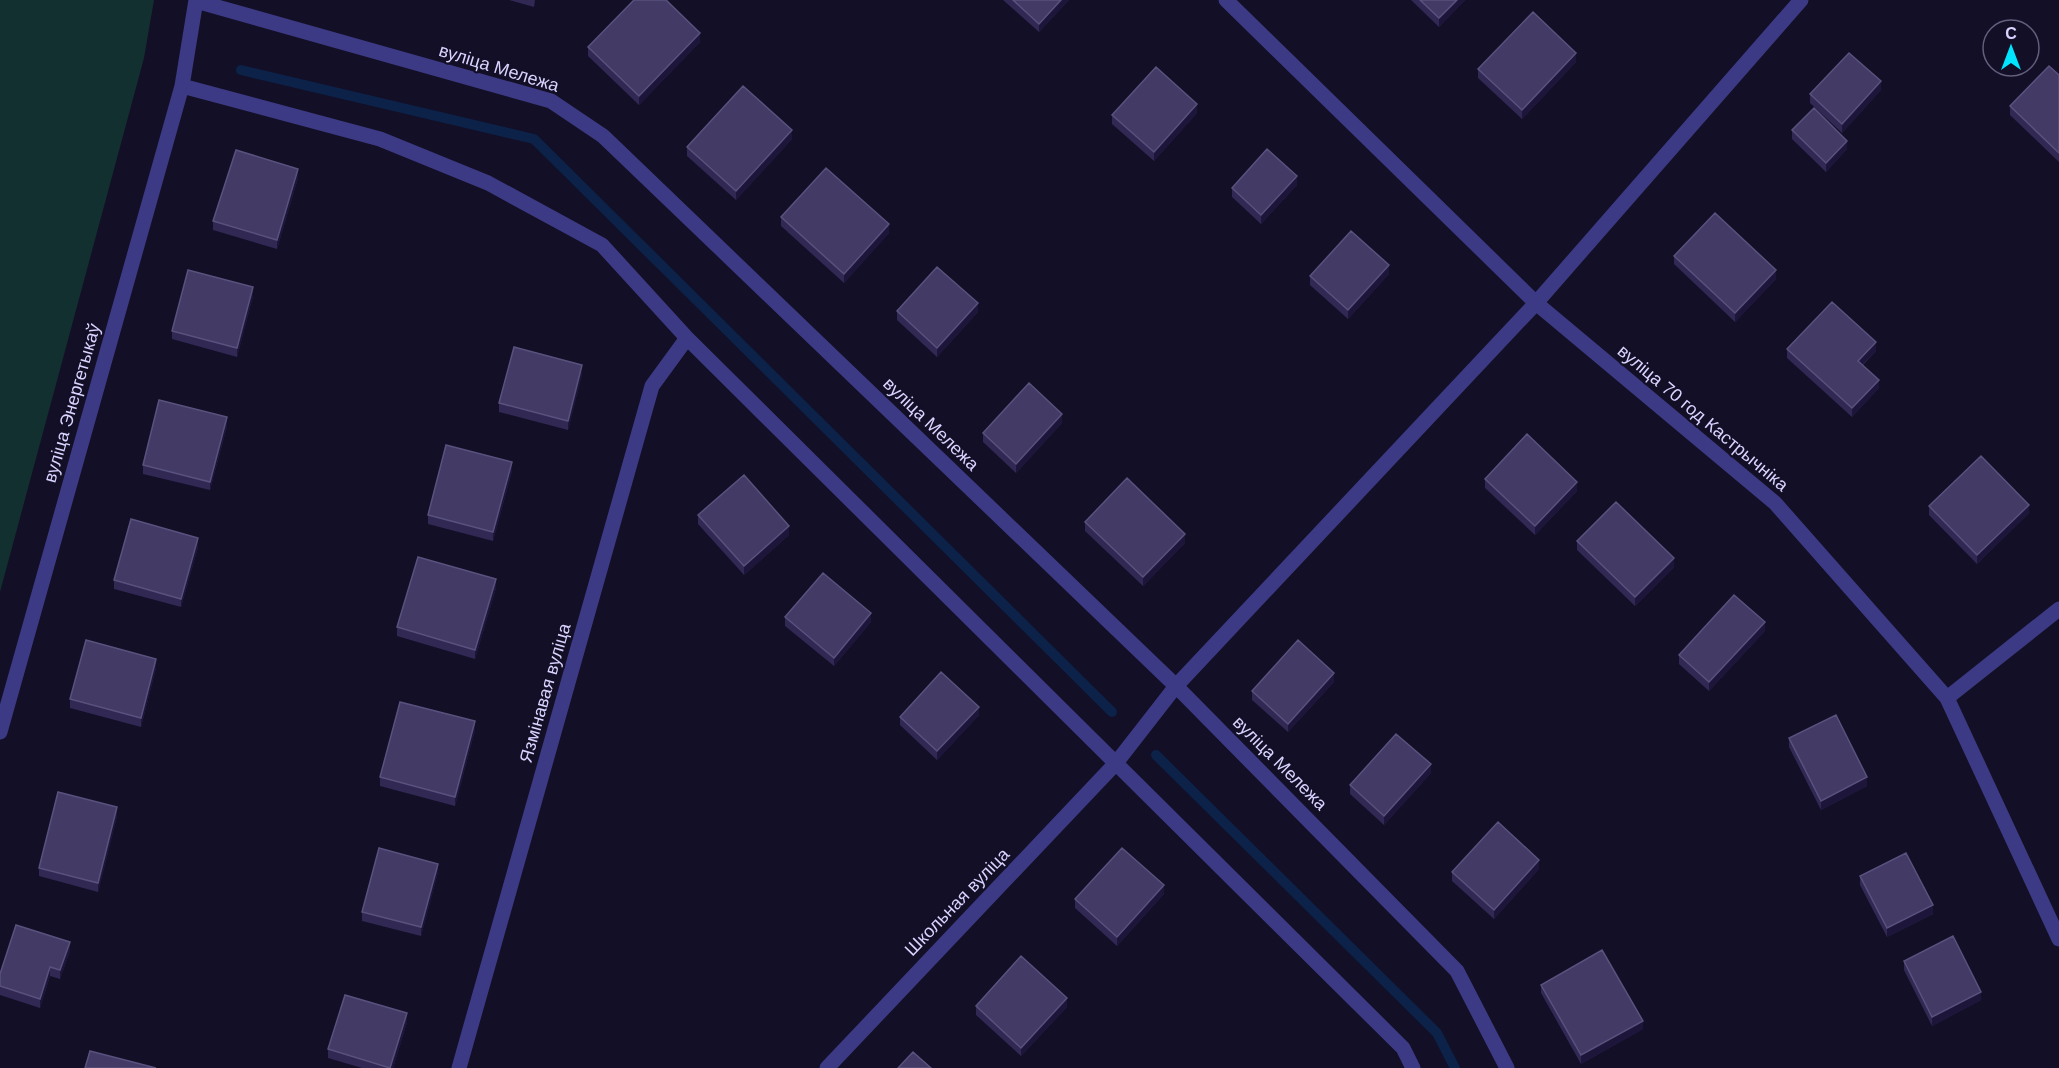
<svg xmlns="http://www.w3.org/2000/svg" width="2059" height="1068" viewBox="0 0 2059 1068" font-family="Helvetica,sans-serif">
<rect width="100%" height="100%" fill="#130f26"/>
<path fill="#12302f" d="M0,0H154L144,58L0,592Z"/>
<g fill="none" stroke-linecap="round" stroke-linejoin="round">
<path stroke="#0c2248" stroke-width="10" d="M241,70L534,139L1112,712
M1156,755L1437,1033L1455,1068"/>
<path stroke="#3d3a85" stroke-width="15" d="M1226,0L1536,303L1775,503L1947,698L2059,939
M196,1L551,101L603,136L1176,686L1457,971L1507,1068
M182,86L380,139L488,183L602,245L687,338L1403,1048L1413,1068
M1947,698L2059,609
M0,732L182,86L196,0
M459,1068L652,386L687,338
M827,1068L1116,763L1176,686L1536,303L1801,0"/>
</g>
<path fill="#312854" d="M509,0H535L534,7Z
M1003,0H1069L1039,32Z
M1411,0H1465L1439,27Z
M700,42L639,105L588,56V47Z
M1576,62L1522,119L1478,78V69Z
M2059,75V162L2010,115V106Z
M1881,90L1842,133L1810,103V94Z
M1197,113L1154,161L1112,124V115Z
M1792,130L1847,149L1826,172L1792,139Z
M792,139L736,200L687,156V147Z
M298,178L277,249L213,230V221Z
M1297,185L1261,224L1232,197V188Z
M781,217L889,233L844,283L781,226Z
M1674,256L1776,279L1735,322L1674,264Z
M1389,274L1348,319L1310,285V276Z
M253,296L237,357L172,339V331Z
M897,311L978,312L937,357L897,320Z
M1787,349L1876,351L1863,365L1879,388L1852,417L1787,358Z
M582,374L568,430L499,412V403Z
M1062,423L1016,473L983,442V433Z
M227,426L210,490L143,474V465Z
M512,471L493,541L428,524V515Z
M1485,479L1577,491L1535,535L1485,488Z
M1929,506L2029,513L1977,564L1929,515Z
M698,515L789,535L744,575L698,524Z
M1085,522L1185,543L1143,586L1085,531Z
M1577,541L1674,567L1635,606L1577,550Z
M198,547L181,607L114,589V580Z
M496,588L475,659L397,636V627Z
M785,617L871,622L834,666L785,626Z
M1765,631L1709,691L1679,664V655Z
M156,668L141,727L70,708V699Z
M1334,682L1288,732L1252,700V691Z
M979,715L937,760L900,725V717Z
M475,730L455,806L380,786V777Z
M1789,738L1867,786L1821,810L1789,747Z
M1431,773L1384,825L1350,794V785Z
M117,816L98,892L39,876V868Z
M1539,869L1494,919L1452,881V872Z
M438,872L421,936L362,921V912Z
M1860,876L1933,914L1887,937L1860,885Z
M1164,894L1117,946L1075,908V899Z
M70,951L60,979L50,976L40,1008L0,995V974Z
M1904,961L1981,1000L1932,1026L1904,970Z
M1541,985L1643,1029L1581,1064L1541,993Z
M976,1006L1067,1007L1021,1056L976,1015Z
M407,1022L393,1068H362L328,1058V1049Z"/>
<path fill="#1d163a" d="M1061,0H1069L1039,32V24Z
M1457,0H1465L1439,27V18Z
M700,33V42L639,105V96Z
M1576,53V62L1522,119V110Z
M1881,81V90L1842,133V124Z
M1197,104V113L1154,161V152Z
M792,130V139L736,200V191Z
M1847,141V149L1826,172V163Z
M298,169V178L277,249V240Z
M1297,176V185L1261,224V215Z
M889,224V233L844,283V274Z
M1389,265V274L1348,319V310Z
M1776,270V279L1735,322V313Z
M253,287V296L237,357V348Z
M978,303V312L937,357V348Z
M1876,342V351L1858,369V361Z
M582,365V374L568,430V421Z
M1879,380V388L1852,417V408Z
M1062,414V423L1016,473V464Z
M227,417V426L210,490V482Z
M512,462V471L493,541V532Z
M1577,482V491L1535,535V526Z
M2029,505V513L1977,564V555Z
M789,526V535L744,575V566Z
M1185,534V543L1143,586V577Z
M198,538V547L181,607V599Z
M1674,558V567L1635,606V597Z
M496,579V588L475,659V650Z
M871,613V622L834,666V658Z
M1765,622V631L1709,691V682Z
M156,659V668L141,727V718Z
M1334,673V682L1288,732V724Z
M979,707V715L937,760V751Z
M475,721V730L455,806V797Z
M1431,764V773L1384,825V816Z
M1867,777V786L1821,810V801Z
M117,807V816L98,892V883Z
M1539,860V869L1494,919V910Z
M438,864V872L421,936V927Z
M1164,885V894L1117,946V937Z
M1933,905V914L1887,937V928Z
M70,942V951L60,979V970Z
M50,967V976L40,1008V999Z
M1981,992V1000L1932,1026V1017Z
M1067,998V1007L1021,1056V1048Z
M407,1013V1022L393,1068H390Z
M1643,1021V1029L1581,1064V1055Z"/>
<path fill="#433a66" stroke="#5a527e" stroke-width="1.5" d="M634,0H666L700,33L639,96L588,47Z
M1013,0H1061L1039,24Z
M1420,0H1457L1439,18Z
M1533,12L1576,53L1522,110L1478,69Z
M1849,53L1881,81L1842,124L1810,94Z
M2049,66L2059,75V153L2010,106Z
M1156,67L1197,104L1154,152L1112,115Z
M743,86L792,130L736,191L687,147Z
M1814,108L1847,141L1826,163L1792,130Z
M1267,149L1297,176L1261,215L1232,188Z
M236,150L298,169L277,240L213,221Z
M826,168L889,224L844,274L781,217Z
M1715,213L1776,270L1735,313L1674,256Z
M1351,231L1389,265L1348,310L1310,276Z
M937,267L978,303L937,348L897,311Z
M188,270L253,287L237,348L172,331Z
M1832,302L1876,342L1858,361L1879,380L1852,408L1787,349Z
M514,347L582,365L568,421L499,403Z
M1029,383L1062,414L1016,464L983,433Z
M159,400L227,417L210,482L143,465Z
M1527,434L1577,482L1535,526L1485,479Z
M446,445L512,462L493,532L428,515Z
M1981,456L2029,505L1977,555L1929,506Z
M744,475L789,526L744,566L698,515Z
M1127,478L1185,534L1143,577L1085,522Z
M1616,502L1674,558L1635,597L1577,541Z
M131,519L198,538L181,599L114,580Z
M418,557L496,579L475,650L397,627Z
M823,573L871,613L834,658L785,617Z
M1734,595L1765,622L1709,682L1679,655Z
M86,640L156,659L141,718L70,699Z
M1298,640L1334,673L1288,724L1252,691Z
M941,672L979,707L937,751L900,717Z
M400,702L475,721L455,797L380,777Z
M1836,715L1867,777L1821,801L1789,738Z
M1396,734L1431,764L1384,816L1350,785Z
M58,792L117,807L98,883L39,868Z
M1498,822L1539,860L1494,910L1452,872Z
M379,848L438,864L421,927L362,912Z
M1122,848L1164,885L1117,937L1075,899Z
M1906,853L1933,905L1887,928L1860,876Z
M16,925L70,942L60,970L50,967L40,999L0,986V974Z
M1953,936L1981,992L1932,1017L1904,961Z
M1602,950L1643,1021L1581,1055L1541,985Z
M1021,956L1067,998L1021,1048L976,1006Z
M345,995L407,1013L390,1068L328,1049Z
M90,1051L156,1068H85Z
M913,1052L931,1068H898Z"/>
<g text-anchor="middle" dominant-baseline="central" stroke-width="4.5" stroke-linejoin="round" paint-order="stroke">
<g font-size="18" fill="#d9d4ff" stroke="#130f26">
<text transform="translate(499 68) rotate(17)">вуліца Мележа</text>
<text transform="translate(72 403) rotate(-74)">вуліца Энергетыкаў</text>
<text transform="translate(1703 418) rotate(40)">вуліца 70 год Кастрычніка</text>
<text transform="translate(931 424) rotate(44)">вуліца Мележа</text>
<text transform="translate(545 693) rotate(-74)">Язмінавая вуліца</text>
<text transform="translate(1280 763) rotate(45)">вуліца Мележа</text>
<text transform="translate(957 902) rotate(-46)">Школьная вуліца</text>
</g>
</g>
<g transform="translate(2011 48)"><circle r="28" fill="#130f26" stroke="#625e7d" stroke-width="1.5"/>
<path d="M0-4.5L10 22L0 15L-10 22Z" fill="#00e5ff"/>
<text y="-9" font-size="16" font-weight="bold" text-anchor="middle" fill="#d9d4ff">С</text>
</g>
</svg>
